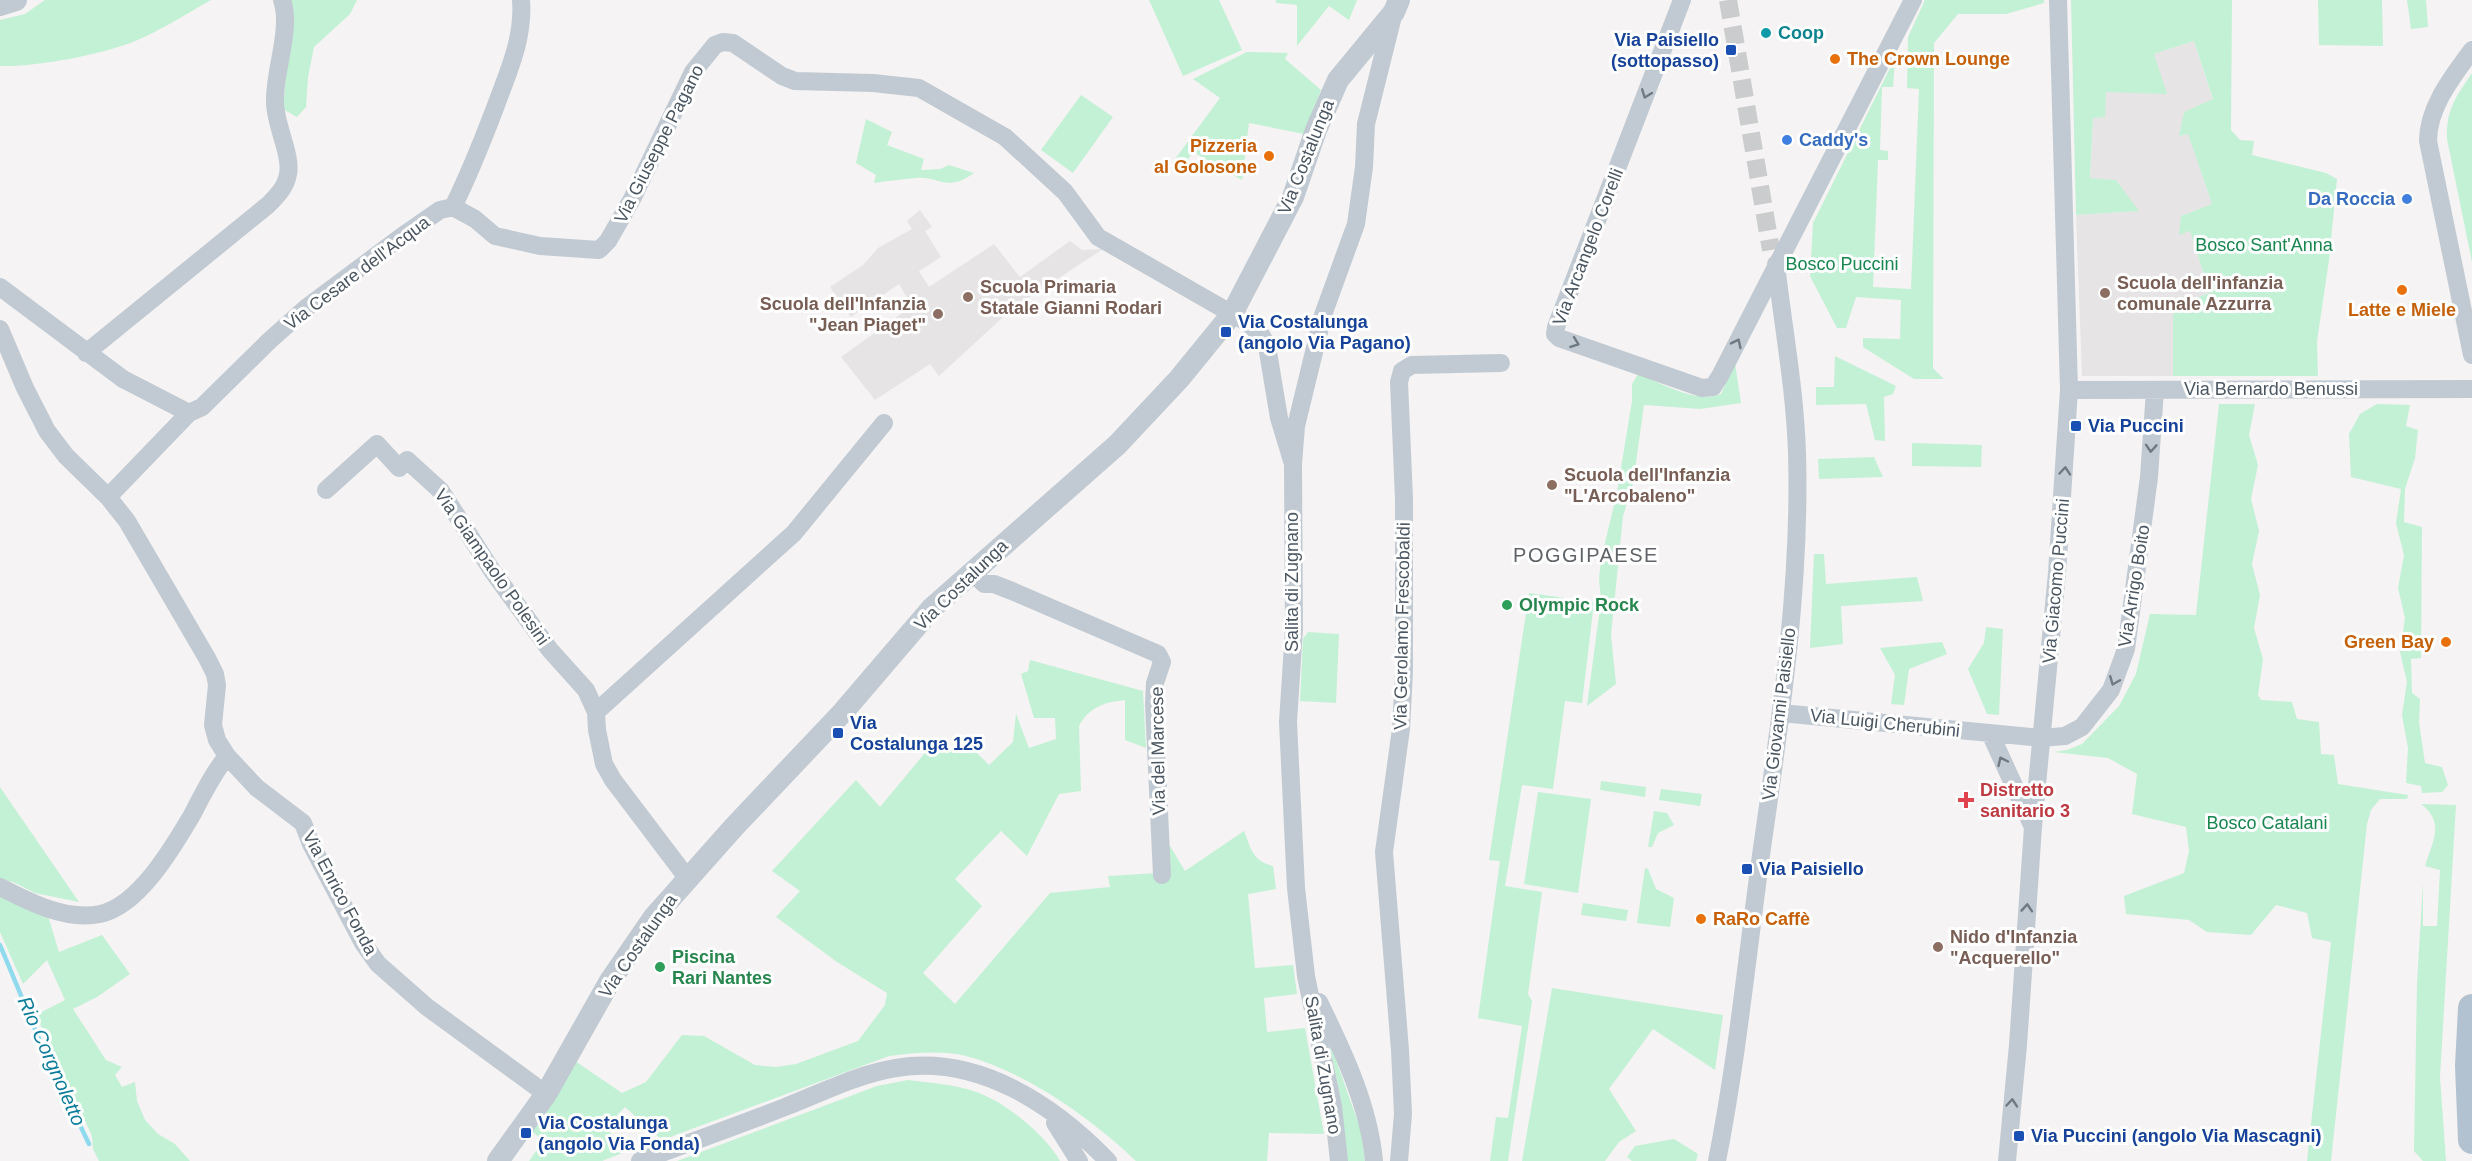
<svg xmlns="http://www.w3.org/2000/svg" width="2472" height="1161" viewBox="0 0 2472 1161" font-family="Helvetica,sans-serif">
<rect width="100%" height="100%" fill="#f5f3f3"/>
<path fill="#e6e4e5" d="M2194,41L2213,100L2184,112L2180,136L2188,133L2212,204L2181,216L2180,234L2190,231L2210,293L2173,306V376H2082L2076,215L2138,211L2116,180L2090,179L2093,118L2106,92L2154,54Z
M920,210L932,227L925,231L941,257L919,271L929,287L994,244L1020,277L1070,241L1082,250L1103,249L1013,308L939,376L930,364L875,400L841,357L912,306L899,284L851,317L830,287L863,265L878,248L912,229L907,221Z"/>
<path fill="#c3f1d5" d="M45,0H211C186,14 160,31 133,42C100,55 36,67 0,66V20L25,14Z
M287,0H357L350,14L314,47L308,77L306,107L297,117L283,109L292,14Z
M1149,0H1219L1242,50L1183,76Z
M1276,0H1357L1349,20L1329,6L1297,46V5L1276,3Z
M1925,0H2044V3L2006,14H1958L1934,43L1933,368L1944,379H1914L1863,347V338L1900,339L1901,300L1856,297L1846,328H1837L1810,276L1813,223L1895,58L1893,87H1882L1880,150L1888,151V160H1878L1873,287L1911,289L1919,89L1907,88L1908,37Z
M2071,0H2232L2231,130L2240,140L2254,141L2252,155L2326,173L2337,179L2329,260L2317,341L2318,376H2173V306L2210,293L2190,231L2179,235L2181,216L2212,204L2188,134L2179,136L2184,112L2213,99L2194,41L2154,54L2167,94L2106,92L2105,117L2093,118L2090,178L2116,180L2139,211L2076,215Z
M2318,0H2382L2383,46L2319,45Z
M2407,0H2426L2428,27L2411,29Z
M1247,52L1288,53L1285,59L1321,90L1304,134L1249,123L1242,180L1193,152L1183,166L1175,159L1220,98L1193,79Z
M2472,73V262L2447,139C2446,109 2456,97 2472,73Z
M1081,95L1113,117L1073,173L1041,150Z
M866,119L892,132L887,145L924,159L921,170L940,169L949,165L974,173C946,193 940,176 916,178C902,179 888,181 874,183L876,175L856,163Z
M1835,356L1896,386L1893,394L1884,397L1885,441L1875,440L1866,404L1816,405V387H1834Z
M1735,363L1741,403L1700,409L1644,405L1633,484L1623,516L1611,635L1616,684L1587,706L1601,600L1599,579L1601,560L1617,492L1632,401V384L1638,374C1662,383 1695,404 1721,394Z
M2219,404H2255L2249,435L2258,465L2251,499L2259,531L2252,564L2260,595L2254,628L2263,659L2258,695L2261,700L2292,702L2297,719L2319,722L2321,754L2334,755L2338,784L2408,795L2407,799H2380L2371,810L2367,824L2331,1161H2307L2331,942L2312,938L2307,913L2276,905L2251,935L2207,932L2189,920L2126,914L2124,896L2184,873L2189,851L2186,827L2132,814L2137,774L2108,758L2054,752L2067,750L2082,744L2119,706L2136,674L2150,614L2196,615Z
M2377,404L2410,405L2406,426L2418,430L2415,458L2405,489L2404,522L2422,527L2421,658L2411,659L2412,693L2420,699L2419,722L2425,763L2442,767L2448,785L2442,792L2422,793L2421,786L2406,783L2408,748L2402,715L2407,682L2400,652L2405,618L2398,588L2404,555L2396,523L2401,489L2351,477L2349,434L2360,414Z
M1912,443L1982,445L1981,467L1912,466Z
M1874,457L1883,477L1819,479L1818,459Z
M1814,554H1824L1826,584L1917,577L1923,601L1841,606L1843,644L1810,648Z
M1529,593L1594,602L1582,703L1565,701L1553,789L1522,785L1505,886L1542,892L1528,994L1532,1001L1508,1161H1490L1496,1117L1508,1118L1522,1026L1478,1018L1500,861L1489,860Z
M1986,627L2003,629L1999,715L1987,714L1968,669L1984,643Z
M1308,632L1339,634L1336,703L1300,701L1303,639Z
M1942,642L1947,654L1909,669L1904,705L1891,704L1895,675L1880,648Z
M1030,660L1143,691L1146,748L1125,740V700C1105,702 1089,707 1079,726L1081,791L1059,794L1027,856L1001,831L955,879L982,906L923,973L955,1004L1050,893L1110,887L1108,876L1158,873L1165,845L1170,846L1185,871L1244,831C1251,849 1253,861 1273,866L1276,889L1248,894L1255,968L1293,965L1297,994L1264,998L1267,1032L1305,1028L1324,1134L1269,1133L1267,1161H1136C1092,1119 1026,1072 966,1056C941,1050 914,1053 889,1056L662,1140L625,1107L605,1128L630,1150L602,1161H529L543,1141L532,1131L575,1061L622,1093L646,1082L682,1035L704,1036L755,1065L776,1067L796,1064L858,1041L885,1005L887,993L837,962L776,917L800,891L772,871L856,780L880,807L934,742L955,749L964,740L989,765L1013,742L1016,714L1029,748L1056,739L1055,718H1034L1021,674L1028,671Z
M1601,781L1646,787L1645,797L1600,790Z
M0,787L79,902L35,893L13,882L0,880Z
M1661,789L1702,794L1700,806L1659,800Z
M1538,792L1591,799L1578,893L1524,884Z
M2421,804L2456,805L2440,1077L2446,1161H2423L2414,1151L2417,984L2423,882V926H2437L2440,870L2425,866C2433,841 2445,822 2421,804Z
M1654,811L1667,813L1674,825L1658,833L1652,847H1648Z
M1645,868L1648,869L1656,889L1674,898L1670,927L1637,923Z
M0,893L48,916L59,952L102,935L130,974L97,997L73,1009L106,1060L122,1067L115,1075L122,1087L135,1082L137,1101L145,1120L158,1134L175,1144L190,1161H99L93,1149L92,1136L36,1015L65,1000L47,960L23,984L0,932Z
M1583,903L1628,910L1626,921L1581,915Z
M1552,988L1723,1015L1715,1070L1653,1029L1609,1089L1636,1131L1619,1142L1605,1161H1522Z
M1328,1037L1361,1131L1365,1161H1347L1340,1096Z
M908,1080C930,1083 955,1084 976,1092C1004,1101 1046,1135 1060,1161H677L877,1086Z
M1674,1139L1698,1154L1696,1161H1632L1627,1157L1635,1146Z"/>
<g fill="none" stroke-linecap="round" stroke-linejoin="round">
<path stroke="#90daee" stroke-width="4.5" d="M0,945L40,1041L89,1144"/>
<path stroke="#caccce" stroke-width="18" stroke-dasharray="18 9" stroke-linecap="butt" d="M1728,0L1771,250"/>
<path stroke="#c1cad2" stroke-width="18" d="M1682,0L1556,327L1555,334L1559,338L1702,388L1713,387L1720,376L1913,0
M2472,50C2453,76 2428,107 2428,141L2472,355
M453,207L475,219L495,236L540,246L599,250L608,241L632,199L693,72L715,45L723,42L733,43L782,76L795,81L873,83L919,88L1005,137L1065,192L1098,237L1248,323L1262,336L1267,346L1279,418L1293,464
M0,287L123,379L189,413
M0,329L25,388L47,431L66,456L108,497L127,521L207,658L215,674L217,685L213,725L217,740L227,756L257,788L303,823L311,844L363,943L378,964L427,1007L546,1094
M86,353L268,205C277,196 286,187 288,174C292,155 275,125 275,102C274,71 292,29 282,0
M2069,390L2472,389
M326,490L377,444L399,468L407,460L441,491L493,572L550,650L586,690L596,712L597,730L604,764L613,780L688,879
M108,497L189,413L202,407L269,341L306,308L401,237L440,210L453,207C469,175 482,142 495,108C508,72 524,39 521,0
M972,572L984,584H994L1012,591L1158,654L1162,662L1155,683L1154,705L1162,875
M596,712L794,533L884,423
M1781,713L2041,738L2065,736L2082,727L2111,690L2126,649L2149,477L2155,390
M1990,733L2032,825
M0,887C29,902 66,921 100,914C139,906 173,847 192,815C203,794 212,775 227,756
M1319,1002C1343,1051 1369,1106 1374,1161
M1055,1123L1079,1161
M640,1161C688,1143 737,1126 785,1107C821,1093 858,1074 896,1068C978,1054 1054,1105 1108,1161
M1339,1161L1333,1106L1306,976L1296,888L1288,722L1294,629L1293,464L1296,426L1323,315L1356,224L1364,167L1366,124L1393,16
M1399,1161L1403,1114L1400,1050L1384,852L1401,729L1404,672V499L1399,382L1402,371L1412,365L1501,363
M1717,1161C1737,1060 1747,957 1761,855C1780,722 1801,588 1797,453C1795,389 1783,327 1776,264
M2007,1161L2018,1045L2033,827L2057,573L2069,390L2058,0"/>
<path stroke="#c1cad2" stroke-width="22" d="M0,5L16,0
M498,1161L546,1094L610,981L654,917L734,827L843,712L932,608L1117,445L1179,379L1232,314L1293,197L1316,130L1338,80L1394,12L1399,0"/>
<path stroke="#b3c2d1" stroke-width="28" d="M2472,1008L2469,1066L2472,1140"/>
</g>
<defs><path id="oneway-chevron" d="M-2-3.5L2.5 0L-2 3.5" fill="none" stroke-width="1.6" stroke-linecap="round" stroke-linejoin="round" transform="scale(1.5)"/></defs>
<g stroke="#6e7983">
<use href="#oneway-chevron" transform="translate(1646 94) rotate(111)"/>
<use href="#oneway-chevron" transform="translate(1575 343) rotate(20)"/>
<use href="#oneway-chevron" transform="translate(1737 343) rotate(-64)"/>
<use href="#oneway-chevron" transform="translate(2151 448) rotate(94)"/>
<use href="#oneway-chevron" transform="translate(2065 471) rotate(-85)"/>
<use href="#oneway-chevron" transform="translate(2114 681) rotate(112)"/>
<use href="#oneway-chevron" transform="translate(2002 761) rotate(-115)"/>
<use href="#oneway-chevron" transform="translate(2027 908) rotate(-86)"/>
<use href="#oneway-chevron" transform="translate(2012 1103) rotate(-85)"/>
</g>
<circle fill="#0f9aa8" stroke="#fff" stroke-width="2" cx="1766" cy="33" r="6"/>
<g fill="#1a4fb4" stroke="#fff" stroke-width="2">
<rect x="1725" y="44" width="12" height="12" rx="3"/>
<rect x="1220" y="326" width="12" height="12" rx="3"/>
<rect x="2070" y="420" width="12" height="12" rx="3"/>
<rect x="832" y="727" width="12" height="12" rx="3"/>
<rect x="1741" y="863" width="12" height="12" rx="3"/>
<rect x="520" y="1127" width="12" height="12" rx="3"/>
<rect x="2013" y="1130" width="12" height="12" rx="3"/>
</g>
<g fill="#e8710a" stroke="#fff" stroke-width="2">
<circle cx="1835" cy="59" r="6"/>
<circle cx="1269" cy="156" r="6"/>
<circle cx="2402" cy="290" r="6"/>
<circle cx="2446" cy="642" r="6"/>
<circle cx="1701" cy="919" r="6"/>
</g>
<g fill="#3f7fe0" stroke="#fff" stroke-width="2">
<circle cx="1787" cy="140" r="6"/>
<circle cx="2407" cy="199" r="6"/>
</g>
<g fill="#8d6e63" stroke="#fff" stroke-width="2">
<circle cx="2105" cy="293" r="6"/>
<circle cx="968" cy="297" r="6"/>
<circle cx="938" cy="314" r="6"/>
<circle cx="1552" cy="485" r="6"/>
<circle cx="1938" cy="947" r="6"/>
</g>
<g fill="#2e9e5b" stroke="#fff" stroke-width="2">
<circle cx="1507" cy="605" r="6"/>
<circle cx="660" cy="967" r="6"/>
</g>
<path fill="#e0444e" stroke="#fff" stroke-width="2" d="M1963 791h6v6h6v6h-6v6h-6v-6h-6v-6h6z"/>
<g text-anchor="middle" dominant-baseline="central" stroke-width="6" stroke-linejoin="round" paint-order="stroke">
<g font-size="18" font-weight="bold" fill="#0d838f" stroke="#fff" text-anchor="start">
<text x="1778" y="33">Coop</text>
</g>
<g font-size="18" font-weight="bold" fill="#164399" stroke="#fff" text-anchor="start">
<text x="1719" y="40" text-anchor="end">Via Paisiello<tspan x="1719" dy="21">(sottopasso)</tspan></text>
<text x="1238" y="322">Via Costalunga<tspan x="1238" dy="21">(angolo Via Pagano)</tspan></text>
<text x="2088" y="426">Via Puccini</text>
<text x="850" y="723">Via<tspan x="850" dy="21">Costalunga 125</tspan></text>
<text x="1759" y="869">Via Paisiello</text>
<text x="538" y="1123">Via Costalunga<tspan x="538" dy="21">(angolo Via Fonda)</tspan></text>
<text x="2031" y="1136">Via Puccini (angolo Via Mascagni)</text>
</g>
<g font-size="18" font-weight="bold" fill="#c56008" stroke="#fff" text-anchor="start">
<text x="1847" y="59">The Crown Lounge</text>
<text x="1257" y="146" text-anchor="end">Pizzeria<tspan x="1257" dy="21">al Golosone</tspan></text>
<text x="2402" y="310" text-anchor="middle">Latte e Miele</text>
<text x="2434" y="642" text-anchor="end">Green Bay</text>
<text x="1713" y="919">RaRo Caffè</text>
</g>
<g font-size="18" font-weight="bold" fill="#366cbe" stroke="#fff" text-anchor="start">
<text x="1799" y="140">Caddy's</text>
<text x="2395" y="199" text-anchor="end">Da Roccia</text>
</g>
<g font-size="18" fill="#4a5661" stroke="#fff">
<text transform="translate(659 144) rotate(-63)">Via Giuseppe Pagano</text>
<text transform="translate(1306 157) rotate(-68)">Via Costalunga</text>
<text transform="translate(1588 247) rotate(-69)">Via Arcangelo Corelli</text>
<text transform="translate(357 273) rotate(-37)">Via Cesare dell'Acqua</text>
<text x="2271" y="389">Via Bernardo Benussi</text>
<text transform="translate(492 567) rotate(55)">Via Giampaolo Polesini</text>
<text transform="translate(2056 581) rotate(-85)">Via Giacomo Puccini</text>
<text transform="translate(1292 582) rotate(-90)">Salita di Zugnano</text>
<text transform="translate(961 585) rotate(-44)">Via Costalunga</text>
<text transform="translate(2134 586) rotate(-81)">Via Arrigo Boito</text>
<text transform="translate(1402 626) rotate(-89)">Via Gerolamo Frescobaldi</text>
<text transform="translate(1779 714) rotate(-83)">Via Giovanni Paisiello</text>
<text transform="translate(1885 723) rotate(6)">Via Luigi Cherubini</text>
<text transform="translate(1158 751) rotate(-91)">Via del Marcese</text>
<text transform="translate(340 893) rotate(62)">Via Enrico Fonda</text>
<text transform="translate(638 946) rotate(-55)">Via Costalunga</text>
<text transform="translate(1323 1065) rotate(80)">Salita di Zugnano</text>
</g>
<g font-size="18" fill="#17864f" stroke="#fff">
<text x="2264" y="245">Bosco Sant'Anna</text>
<text x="1842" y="264">Bosco Puccini</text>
<text x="2267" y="823">Bosco Catalani</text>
</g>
<g font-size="18" font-weight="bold" fill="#785e54" stroke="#fff" text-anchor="start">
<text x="2117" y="283">Scuola dell'infanzia<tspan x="2117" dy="21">comunale Azzurra</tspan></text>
<text x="980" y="287">Scuola Primaria<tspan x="980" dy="21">Statale Gianni Rodari</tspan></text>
<text x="926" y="304" text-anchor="end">Scuola dell'Infanzia<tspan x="926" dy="21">"Jean Piaget"</tspan></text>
<text x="1564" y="475">Scuola dell'Infanzia<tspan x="1564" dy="21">"L'Arcobaleno"</tspan></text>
<text x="1950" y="937">Nido d'Infanzia<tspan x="1950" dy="21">"Acquerello"</tspan></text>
</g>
<g font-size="18" font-weight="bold" fill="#27864d" stroke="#fff" text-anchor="start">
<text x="1519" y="605">Olympic Rock</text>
<text x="672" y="957">Piscina<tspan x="672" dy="21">Rari Nantes</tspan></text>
</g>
<g font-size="18" font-weight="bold" fill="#be3a42" stroke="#fff" text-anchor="start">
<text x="1980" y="790">Distretto<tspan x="1980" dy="21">sanitario 3</tspan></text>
</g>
<g font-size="20" letter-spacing="1.5" fill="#5f6368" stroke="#fff">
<text x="1586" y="555">POGGIPAESE</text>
</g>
<g font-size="20" font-style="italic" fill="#0c7c9b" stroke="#fff">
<text transform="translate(52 1061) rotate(66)">Rio Corgnoletto</text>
</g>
</g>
</svg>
